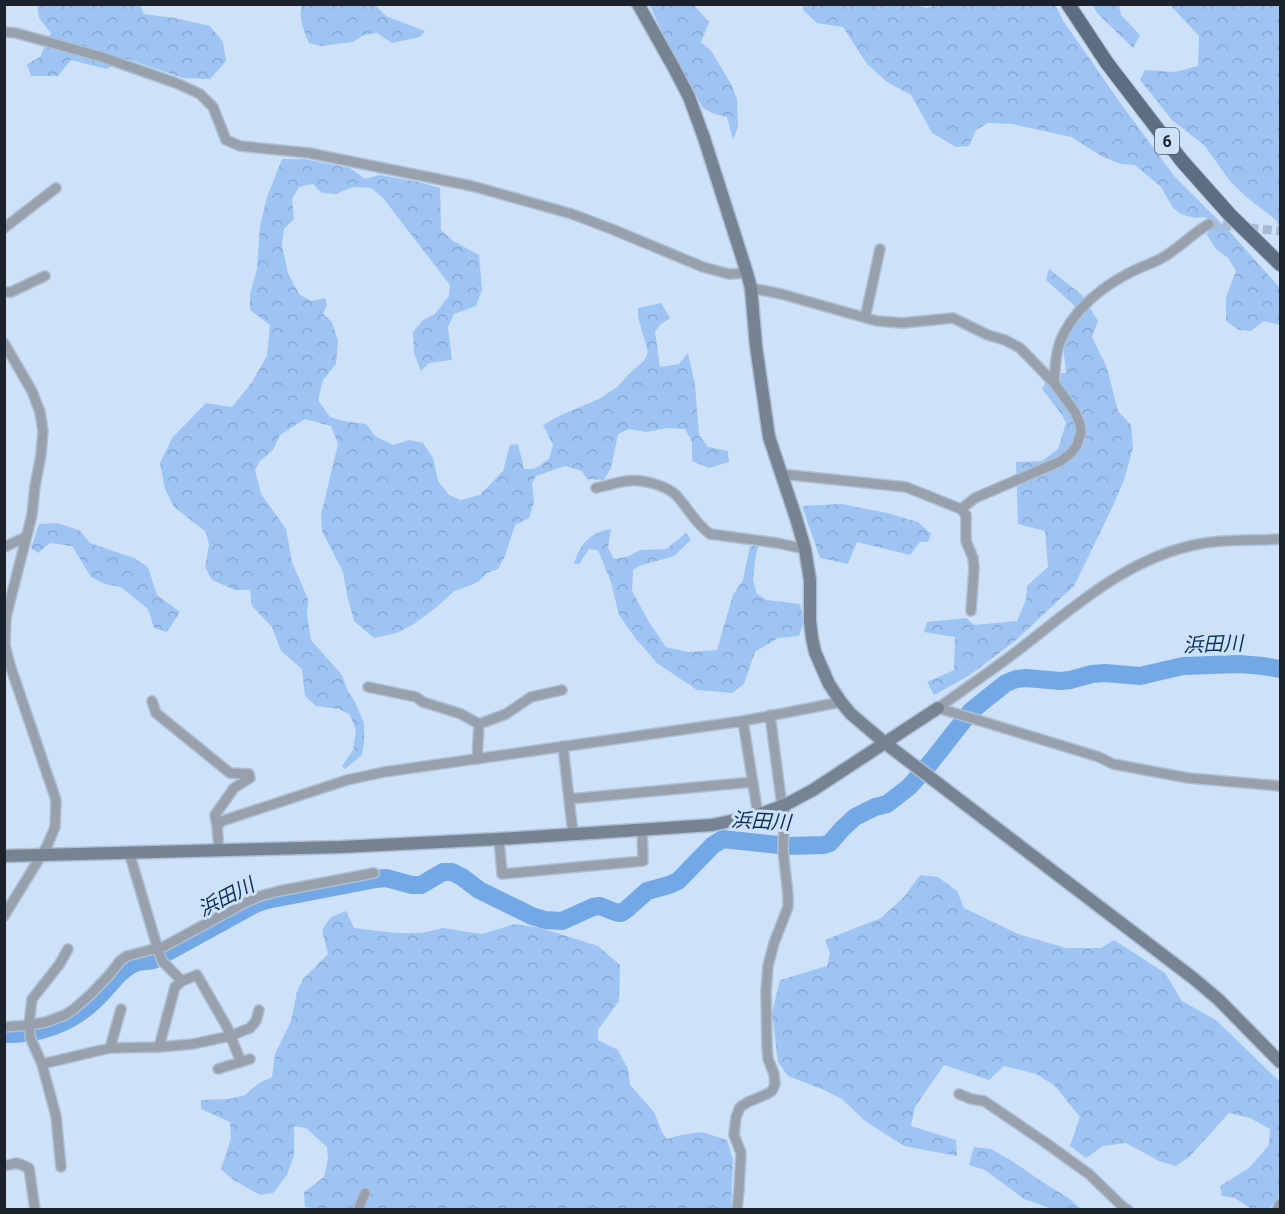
<svg xmlns="http://www.w3.org/2000/svg" width="1285" height="1214" viewBox="0 0 1285 1214" font-family="Roboto,'Noto Sans JP',sans-serif">
<defs>
<pattern id="forest-crowns" width="20" height="18" patternUnits="userSpaceOnUse" patternTransform="scale(1.5)"><rect width="20" height="18" fill="#9dc4f3"/><path d="M2 6a3 3 0 1 1 6 0M12 15a3 3 0 1 1 6 0" fill="none" stroke="#87a8d0"/></pattern>
</defs>
<rect width="100%" height="100%" fill="#cde1f9"/>
<path fill="url(#forest-crowns)" d="M37,4L140,5L144,14L175,18L210,26L223,42L226,61L210,79L183,78L128,59L106,69L71,60L58,76H31L27,64L40,57L51,33L39,18Z
M803,4H914L926,8L942,4L1055,5L1064,22L1121,104L1175,177L1230,232L1280,288V325L1264,321L1251,331L1239,330L1226,321V297L1236,271L1228,258L1216,249L1207,235L1210,221L1205,217L1195,218L1181,214L1173,208L1161,187L1135,165L1121,164L1103,157L1071,137L1013,124L988,123L976,130L969,146L956,147L932,133L911,95L887,82L867,64L843,27L817,23L803,10Z
M302,5H375L386,16L425,31L420,37L392,43L377,33L364,35L353,42L321,46L309,43C304,30 298,19 302,5Z
M650,5H694L709,22L701,42L712,52L731,84L737,99L738,127L733,140L727,117L714,114L703,108L662,32Z
M1092,5H1119L1121,15L1140,35L1133,48L1098,14Z
M1170,5H1280V228L1276,220L1245,196L1229,180L1205,146L1172,120L1140,80L1145,70L1175,72L1198,66L1199,36Z
M282,159H304L350,168L365,179L380,175L419,182L440,188L441,230L453,241L479,255L482,290L476,306L454,314L448,327L452,360L429,363L421,371L414,353L413,332L423,320L435,314L449,296L450,285L383,198L371,188L353,187L336,194L322,193L313,184L299,187L292,199L294,219L284,229L282,245L288,273L299,294L311,301L325,298L327,305L323,314L332,322L338,341L336,364L323,380L318,400L330,417L343,421L366,424L375,436L393,445L409,440L423,443L433,458L438,481L449,495L461,500L480,495L503,471L510,445L518,444L524,469H534L549,459L553,445L543,425L561,415L599,399L617,387L630,373L644,361L648,352L638,317V308L661,303L670,318L660,325L655,332L660,367L679,364L688,353L695,385L699,435L708,447L728,451L729,462L709,468L692,461V442L685,429L667,428L646,432L629,429L618,434L611,468L604,480L587,479L582,471L565,466L536,476L532,483L534,502L529,518L515,525L505,556L498,569L487,573L478,582L453,592L438,606L414,624L397,633L374,638L354,621L347,595L343,572L322,531L321,515L338,444L331,426L305,419L280,435L273,450L260,461L255,470L261,494L286,529L292,562L308,599L307,615L311,640L342,675L347,689L355,702L364,723V743L362,755L345,769L342,766L353,750L356,730L350,715L339,709L316,706L305,696L302,669L281,651L272,627L252,606L250,590H235L212,580L205,567L209,545L206,532L174,507L165,489L160,463L172,438L206,403L232,407L252,382L267,356L270,325L250,310V294L257,269L260,226L267,197Z
M1049,269L1082,295L1098,321L1092,337L1107,368L1118,411L1131,425L1133,448L1124,480L1113,506L1074,586L1015,641L970,675L934,695L927,682L954,670L955,637L924,632L927,622L966,618L974,625L1017,621L1026,600L1027,586L1048,567L1045,531L1018,524L1016,462L1042,461L1058,449L1066,423L1062,415L1042,389L1051,373H1066L1064,354V325L1075,306L1046,280Z
M842,504L887,513L918,522L931,534L928,542H920L910,555L857,542L848,564L820,558L802,506Z
M57,523L79,530L90,543L134,558L148,567L157,595L180,612L167,632L154,628L148,609L121,587L105,584L91,577L72,546L50,543L38,553L31,548L39,524Z
M611,529L608,548L614,559L627,557L640,550L666,549L686,533L691,540L674,556L639,566L633,570L632,591L649,622L666,647L688,652L717,650L733,595L743,580L750,546L759,545L756,554L753,580L757,594L767,600L800,604L804,621L799,636L778,638L755,652L744,684L732,693L697,690L657,663L636,639L619,615L611,582L598,550L589,549L579,564H574C580,544 590,532 611,529Z
M920,875L938,877L957,891L964,908L1018,934L1066,948H1101L1114,940L1165,973L1182,1001L1216,1020L1280,1082V1195L1270,1208H1250L1235,1198L1222,1196L1220,1186L1249,1168L1269,1145L1270,1129L1250,1118L1229,1113L1190,1156L1176,1166L1159,1161L1126,1143L1103,1146L1086,1158L1070,1146L1080,1117L1054,1085L1036,1074L1004,1066L989,1080L944,1065L915,1107L911,1126L956,1140L957,1156L904,1146L865,1121L842,1099L822,1089L788,1076L778,1062L772,1013L780,980L827,966L830,954L825,940L881,918L904,897Z
M346,911L354,928L395,933H422L443,928L482,934L515,924L541,928L598,946L620,965L619,1001L598,1030V1040L618,1050L628,1069L630,1085L654,1112L662,1132L667,1139L681,1135L702,1132L727,1140L733,1159L731,1209H318L305,1207L304,1192L324,1177L328,1159L327,1147L306,1128L294,1126V1155L287,1175L273,1193L260,1195L232,1179L221,1169L231,1138L230,1122L201,1109V1100L229,1099L245,1095L259,1083L272,1077L275,1054L291,1021L297,992L303,979L328,954L322,930L331,917Z
M974,1147L991,1149L1012,1161L1041,1181L1070,1199L1081,1209H1053L1024,1199L985,1170L969,1165Z"/>
<g fill="none" stroke-linecap="round" stroke-linejoin="round">
<path stroke="#73a8e7" stroke-width="18" d="M4,1034C38,1035 70,1024 94,1001C108,989 118,970 135,963C141,961 147,961 153,960L255,904L267,900L376,879L386,878L412,885H421L443,872H452L462,877L479,890L532,916L545,920L562,921L593,907L600,906L615,912L621,913L627,909L647,891L669,885L678,881L713,845L723,839L787,846L824,845L830,843L842,829L855,817L875,807L887,804L909,787L931,762L971,711L1006,683L1016,679L1026,678L1060,681L1070,680L1092,674L1105,673L1140,676L1183,666L1239,664L1263,666L1280,669"/>
<path stroke="#a9bbd0" stroke-width="9" stroke-dasharray="9 4.5" stroke-linecap="butt" d="M1209,224L1280,231"/>
<g stroke="#adbfd4" stroke-width="12">
<path id="street" d="M4,32L16,33L102,57L176,83L200,94L213,107L226,140L240,146L309,153L472,186L572,214L614,230L703,267L729,274L747,273
M4,228L56,188
M751,288L781,294L877,321L903,323L953,318L988,335L1005,340L1020,348L1054,383L1075,412L1080,424L1081,432L1077,445L1071,453L1061,461L975,498L961,509
M4,292H11L45,276
M865,318L880,249
M4,343L32,391L40,412L43,431L41,455L35,486L32,515L6,617L5,645L10,665L56,800L55,827L47,846L4,916
M1054,383C1055,370 1055,355 1060,342C1072,311 1101,287 1131,272C1140,267 1151,264 1160,259C1178,250 1191,234 1209,224
M780,474L906,487L961,509L966,515V541L973,558L974,568L971,611
M596,488C606,486 617,482 627,481C642,479 665,485 676,495C688,508 695,523 710,534L777,543L805,549
M4,547L26,537
M368,687L416,697L423,702L461,714L479,724L477,759
M152,701L156,713L230,773L249,774L250,778L234,788L215,815L217,826
M938,708C963,690 988,673 1012,655C1070,611 1125,558 1199,544C1225,539 1253,541 1280,539
M938,708L1099,757L1113,764L1188,778L1280,786
M770,715L782,806
M743,721L758,815
M479,724L506,714L531,697L562,690
M563,746L573,834
M569,799L753,782
M499,839L502,874L643,861L642,829
M219,850L217,826L222,821L347,780L384,772L743,721L841,702
M129,852L159,953L162,961L182,981
M4,1027L29,1025L46,1022L65,1015L74,1009L91,994L110,974L120,961L127,956L165,946L244,903L260,896L279,891L374,873
M159,1047L175,987L182,981L197,975L227,1027L241,1062
M110,1048L121,1009
M42,1064L110,1048L159,1047L193,1044L230,1036L250,1028L256,1021L259,1010
M218,1069L250,1059
M959,1094L971,1099L984,1101L1043,1141L1089,1174L1122,1206L1128,1210
M4,1166L17,1163L29,1168L35,1210
M61,1167L56,1116L42,1064L30,1037L29,1025L32,999L59,965L68,949
M358,1210L365,1193
M737,1210L739,1189L741,1153L734,1135L736,1117L740,1107L748,1102L767,1094L772,1091L775,1084L774,1074L768,1059L767,1046L766,992L768,966L774,943L788,907V895L783,850L785,805
M1277,1210L1280,1204"/>
</g>
<g stroke="#adbfd4" stroke-width="15">
<path id="secondary" d="M638,4L674,68L689,97L704,138L747,273L751,288L756,346L769,437L796,518L805,549L810,580V621L812,638L815,652L829,684L841,702L851,714L885,743L1193,978L1218,999L1280,1062
M4,856L341,847L499,839L712,825L758,815L785,805L813,790L938,708"/>
</g>
<g stroke="#adbfd4" stroke-width="16">
<path id="primary" d="M1068,4L1107,63L1182,161L1230,215L1280,264"/>
</g>
<use href="#street" stroke="#98a1ab" stroke-width="9"/>
<use href="#secondary" stroke="#768392" stroke-width="12"/>
<use href="#primary" stroke="#5e6d7f" stroke-width="14"/>
</g>
<g text-anchor="middle" dominant-baseline="central" stroke-width="6" stroke-linejoin="round" paint-order="stroke">
<rect fill="#cde1f9" stroke="#505b69" stroke-width="1.5" x="1155" y="128" width="24" height="26" rx="4.5"/>
<g font-size="16" font-weight="bold" fill="#1b222b">
<text x="1167" y="141">6</text>
</g>
<g font-size="20" font-style="italic" fill="#0c3159" stroke="#cde1f9">
<text transform="translate(1213 644) rotate(-2)">浜田川</text>
<text transform="translate(761 821) rotate(3)">浜田川</text>
<text transform="translate(226 897) rotate(-27)">浜田川</text>
</g>
</g>
<rect width="1285" height="1214" fill="none" stroke="#1b222b" stroke-width="12"/>
</svg>
